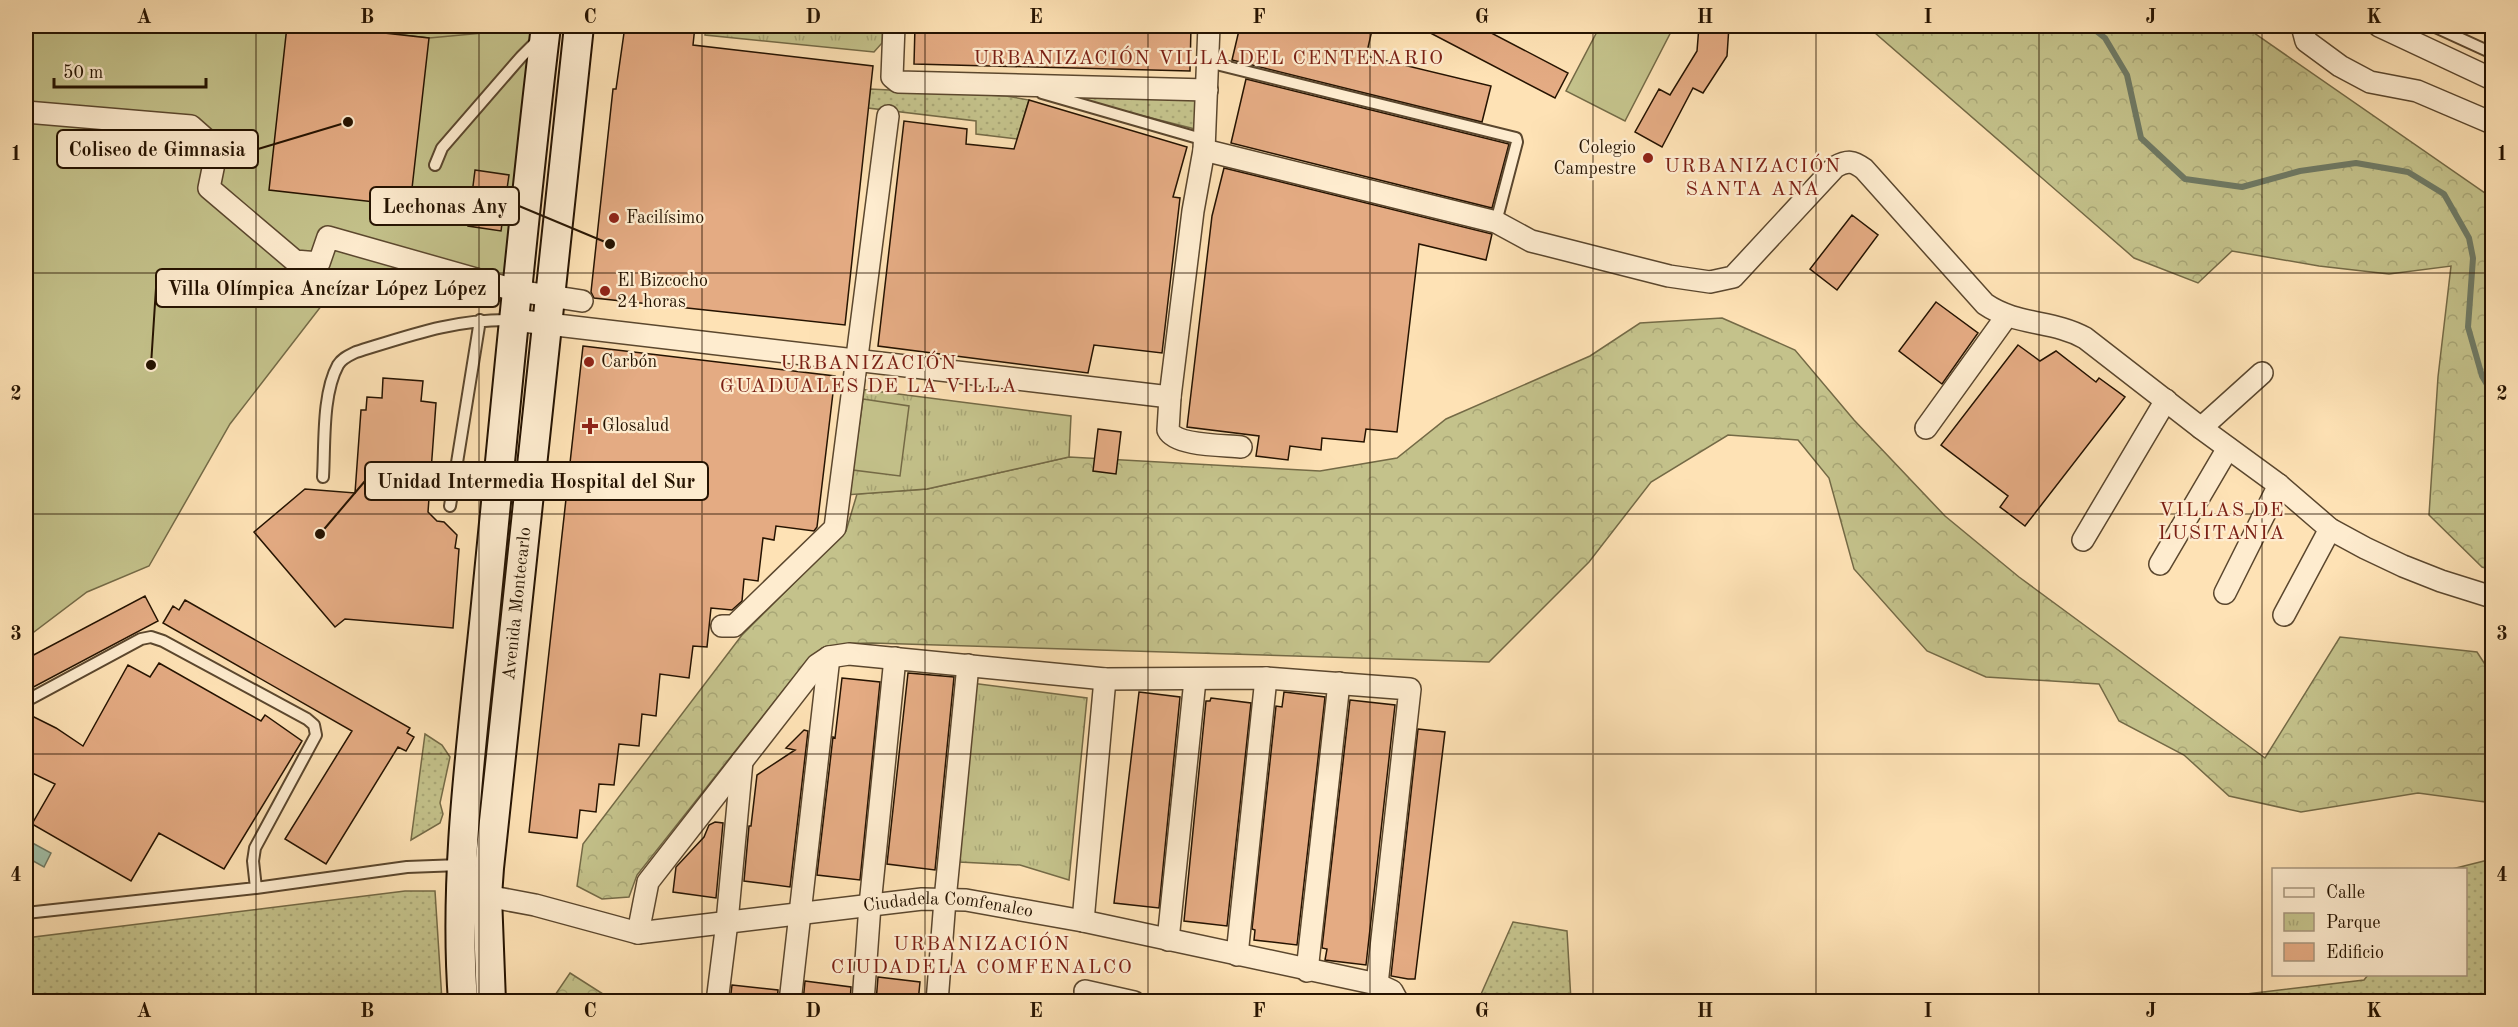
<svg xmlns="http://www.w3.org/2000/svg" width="2518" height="1027" viewBox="0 0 2518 1027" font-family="'Old Standard TT',serif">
<defs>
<pattern id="grass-dots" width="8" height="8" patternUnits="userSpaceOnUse" patternTransform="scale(1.5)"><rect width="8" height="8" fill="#c4c28b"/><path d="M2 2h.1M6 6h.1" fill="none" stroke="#a8a676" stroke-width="1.8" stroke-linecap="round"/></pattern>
<pattern id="forest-crowns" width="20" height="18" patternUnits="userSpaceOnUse" patternTransform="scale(1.5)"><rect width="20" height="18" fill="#c4c28b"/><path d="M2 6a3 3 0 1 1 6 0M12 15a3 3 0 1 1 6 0" fill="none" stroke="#a8a676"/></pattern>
<pattern id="park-tufts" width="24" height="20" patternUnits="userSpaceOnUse" patternTransform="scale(1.5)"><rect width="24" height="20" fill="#c4c28b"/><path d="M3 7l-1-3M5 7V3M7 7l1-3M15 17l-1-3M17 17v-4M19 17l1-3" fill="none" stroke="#a8a676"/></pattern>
</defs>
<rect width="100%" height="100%" fill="#fee2b5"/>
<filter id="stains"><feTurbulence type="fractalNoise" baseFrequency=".00333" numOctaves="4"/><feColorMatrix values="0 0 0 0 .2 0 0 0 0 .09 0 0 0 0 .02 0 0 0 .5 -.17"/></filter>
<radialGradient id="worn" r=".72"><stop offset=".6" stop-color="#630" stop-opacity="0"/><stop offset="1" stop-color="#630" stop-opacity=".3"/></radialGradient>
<path fill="url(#grass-dots)" stroke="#746a46" stroke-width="1.5" d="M321,26H527L524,39L428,38Z
M870,89L1006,96L1029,100L1017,139L976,134V121L868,108Z
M1081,96L1197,100L1195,129L1080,100Z
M425,734L442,745L450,757L440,803L443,814L440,823L411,840Z
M2492,859V1001H2188L2364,980L2368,975L2466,974V870L2452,869Z
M405,891H435L442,1001H26V938Z
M1513,922L1567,931L1571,1001H1478Z"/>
<path fill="url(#forest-crowns)" stroke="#746a46" stroke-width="1.5" d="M1867,26H2244L2492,198V570L2482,567L2429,515L2438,377L2451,266L2389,274L2319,266L2232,251L2198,283L2134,258Z
M1722,318L1795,350L1854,420L1945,516L2019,577L2265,758L2340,637L2477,652L2492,675V803L2418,793L2301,812L2229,796L2184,755L2119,721L2099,684L1986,677L1927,651L1854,569L1829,478L1798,440L1728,435L1651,482L1589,562L1489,662L872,643C846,643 831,644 809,658L637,875L629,897L602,899L577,886L583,844L742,635L846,531L857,494L927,489L1069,457L1320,471L1397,458L1446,419L1590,356L1640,323Z
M570,973L614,1001H551Z"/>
<path fill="url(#park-tufts)" stroke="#746a46" stroke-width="1.5" d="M706,26H883L882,43L874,52L705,35Z
M859,389L1071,416L1069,457L927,489L845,495Z
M971,683L1087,698L1069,880L1020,865L959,862Z"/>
<path fill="#c4c28b" stroke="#746a46" stroke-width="1.5" d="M26,26H321L429,38L527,29L545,36L516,301L322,305L230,424L149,566L87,592L26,638Z
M1600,26H1674L1625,121L1566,91Z
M863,399L909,406L900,476L853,470Z"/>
<path fill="#a1bfa7" stroke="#6f7a65" stroke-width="1.5" d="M27,840L51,853L44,867L26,857Z"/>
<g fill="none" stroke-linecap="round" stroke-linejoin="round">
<path stroke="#6f7a65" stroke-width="6" d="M2090,26L2105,38L2127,75L2141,138L2185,179L2242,187L2300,171L2356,163L2408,172L2444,194L2469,238L2473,258L2468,327L2482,376L2492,393"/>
</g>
<path fill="#e4ab83" stroke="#251301" stroke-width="1.5" d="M287,26H321L429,38L410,206L269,190Z
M625,26H695L693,45L873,66L845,325L594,298L591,292L613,89H616Z
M915,26H1191L1190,71L914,64Z
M1240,26H1373L1366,56L1491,86L1482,122L1232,60Z
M1417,26H1478L1568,73L1555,98Z
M1699,26H1729L1727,56L1703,93L1693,88L1662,147L1635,132L1659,89L1670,95L1697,51Z
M1246,79L1509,144L1492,208L1231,143Z
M1029,100L1187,147L1173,197L1180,198L1162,353L1094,345L1088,373L878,346L904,121L967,129L966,144L1014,149Z
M1224,168L1492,234L1486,260L1419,244L1397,432L1366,429L1364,442L1322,438L1321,450L1290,446L1288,460L1256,456L1259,436L1187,427L1212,216Z
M475,170L509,175L501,231L468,226Z
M1852,215L1878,235L1837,290L1810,269Z
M1936,302L1978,333L1942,384L1899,351Z
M2018,345L2040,361L2056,351L2096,382L2099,378L2125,397L2025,526L2000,507L2008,496L1941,445Z
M583,346L835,376L817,527L814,531L776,526L774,540L763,538L758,581L744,579L742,601L732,610L711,608L707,647L693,646L689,678L660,674L656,716L642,714L639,746L619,744L614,785L599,784L596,812L580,810L577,838L529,832Z
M383,378L423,381L421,401L436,403L428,512L437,521L444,522L457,535L455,548L459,549L453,628L345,619L335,627L254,532L305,489L355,493L361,410H366L367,397L382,398Z
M1098,429L1121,432L1116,474L1093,471Z
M145,596L158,621L26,691V659Z
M185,600L410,728L407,733L414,737L406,751L398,747L326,864L285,839L352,731L163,623L173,606L179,610Z
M159,663L261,721L265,715L302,741L224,869L159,833L131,881L32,824L55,784L26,770V713L56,728L83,746L128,665L150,677Z
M908,673L954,677L935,870L887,864Z
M842,678L880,682L860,880L817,875L833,737L835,738Z
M1139,692L1180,697L1159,908L1114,903Z
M1284,692L1325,697L1297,945L1254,940L1255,930L1252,929L1276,706L1282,707Z
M1211,698L1251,703L1227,926L1184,921L1206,701H1210Z
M1350,700L1395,705L1366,965L1325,960L1327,949L1322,948Z
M1418,729L1445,732L1415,979H1408L1391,976Z
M804,730L808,731L790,887L744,881L749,826H751L757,775L795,750L786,748Z
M715,822L723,823L716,898L673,892L676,867L704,837L709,825Z
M878,977L920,982L918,1002H876Z
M805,981L851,987L850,1002H803Z
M732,985L778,990L777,1002H730Z"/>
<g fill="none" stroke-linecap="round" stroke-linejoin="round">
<g stroke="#5b472e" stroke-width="14">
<path id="lane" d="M2433,26L2492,53
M1208,62L1516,138L1517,142L1496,222
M1042,93L1205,140
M435,165L442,148L521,57L539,39
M323,477C325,444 322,394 338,365C342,358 350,355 356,352C411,335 454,319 512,320
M450,506L480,320
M26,701L141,639L151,637L163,641L307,719L314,725L316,735L255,848L253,861L256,888
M26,913L256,888L407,867L460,865"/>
</g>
<g stroke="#5b472e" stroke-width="24">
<g id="street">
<path d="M894,26L892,77L898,82L1207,90"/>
<path d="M1209,26L1204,150L1193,211L1170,397L1168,430C1176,446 1223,445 1241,447"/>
<path d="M2302,26L2306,41L2340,66L2370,82L2417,91L2492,123"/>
<path d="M2379,26L2492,79"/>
<path d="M26,112L191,126L217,149L209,188L295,261L319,263L328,237L518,291L582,301"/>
<path d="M1204,150L1496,222L1531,241L1669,276L1710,282L1733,277L1835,167C1848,160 1853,161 1864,169L1985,304C2017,326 2053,320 2085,338L2201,428L2279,485L2330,529L2365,548L2403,566L2441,581L2492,597"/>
<path d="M514,320L1170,397"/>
<path d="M1926,428L2006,317"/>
<path d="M2201,428L2262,373"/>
<path d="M2083,540L2166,400"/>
<path d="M2160,564L2228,448"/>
<path d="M2225,593L2279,485"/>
<path d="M2284,615L2330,529"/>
<path d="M722,626H734L835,528L888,116"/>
<path id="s1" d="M487,896L535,905L638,933L922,899L966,900L1083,921L1377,984L1392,991L1398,1002"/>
<path d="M1083,921L1105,679"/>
<path d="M638,933L648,882L817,665L829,657L849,654L1105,679L1266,678L1410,689L1377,984"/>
<path d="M1168,940L1195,680"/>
<path d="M1237,955L1266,678"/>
<path d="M1307,971L1339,683"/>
<path d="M1085,991L1134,1002"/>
<path d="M717,1002L727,922L742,761"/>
<path d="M790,1002L829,657"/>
<path d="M863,1002L870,905L895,658"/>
<path d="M937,1002L945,900L968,665"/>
</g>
</g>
<g stroke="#251301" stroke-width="32">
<g id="secondary">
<path d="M463,1002C453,865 474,729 487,594C506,404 523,215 546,26"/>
<path id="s2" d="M491,1002L487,896L489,868L579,26"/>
</g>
</g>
<use href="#lane" stroke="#feeccf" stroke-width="10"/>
<use href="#street" stroke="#feeccf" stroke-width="21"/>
<use href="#secondary" stroke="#feeccf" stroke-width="28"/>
</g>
<path fill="none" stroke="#251301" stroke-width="1.5" stroke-opacity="0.55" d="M256,26V1002M479,26V1002M702,26V1002M925,26V1002M1148,26V1002M1370,26V1002M1593,26V1002M1816,26V1002M2039,26V1002M2262,26V1002M26,273H2492M26,514H2492M26,754H2492"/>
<g fill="#8f2418" stroke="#feeccf" stroke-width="2">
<circle cx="1648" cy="158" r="6"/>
<circle cx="614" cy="218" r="6"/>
<circle cx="605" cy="291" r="6"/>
<circle cx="589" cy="362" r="6"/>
<path d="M587 417h6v6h6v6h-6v6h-6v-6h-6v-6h6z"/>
</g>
<g text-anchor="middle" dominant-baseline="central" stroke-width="4.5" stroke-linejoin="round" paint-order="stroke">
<g font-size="18" fill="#251301" stroke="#feeccf" text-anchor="start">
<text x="1636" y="148" text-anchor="end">Colegio<tspan x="1636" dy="21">Campestre</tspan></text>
<text x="626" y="218">Facilísimo</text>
<text x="617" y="281">El Bizcocho<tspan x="617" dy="21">24 horas</tspan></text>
<text x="601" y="362">Carbón</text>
<text x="602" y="426">Glosalud</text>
</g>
<g font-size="18" fill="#251301" stroke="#feeccf">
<text stroke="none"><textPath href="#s2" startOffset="400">Avenida Montecarlo</textPath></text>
<text stroke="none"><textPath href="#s1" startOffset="468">Ciudadela Comfenalco</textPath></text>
</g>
<g font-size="20" letter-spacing="1.5" fill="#7a1f14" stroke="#feeccf">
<text x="1209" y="59">URBANIZACIÓN VILLA DEL CENTENARIO</text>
<text x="1753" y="167">URBANIZACIÓN<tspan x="1753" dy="23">SANTA ANA</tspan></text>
<text x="869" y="364">URBANIZACIÓN<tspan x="869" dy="23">GUADUALES DE LA VILLA</tspan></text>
<text x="2222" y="511">VILLAS DE<tspan x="2222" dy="23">LUSITANIA</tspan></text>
<text x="982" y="945">URBANIZACIÓN<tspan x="982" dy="23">CIUDADELA COMFENALCO</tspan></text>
</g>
</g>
<path fill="none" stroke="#251301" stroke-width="2" d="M348 122L258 149M610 244L519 206M151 365L156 288M320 534L365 481"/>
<g fill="#251301" stroke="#feeccf" stroke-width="2">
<circle cx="348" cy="122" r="6"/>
<circle cx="610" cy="244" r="6"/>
<circle cx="151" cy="365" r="6"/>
<circle cx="320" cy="534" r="6"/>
</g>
<g fill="#feeccf" stroke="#251301" stroke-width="2">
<rect x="57" y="130" width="201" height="38" rx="6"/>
<rect x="370" y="187" width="149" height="38" rx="6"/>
<rect x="156" y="269" width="343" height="38" rx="6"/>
<rect x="365" y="462" width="343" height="38" rx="6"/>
</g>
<g font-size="20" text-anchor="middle" font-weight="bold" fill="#251301">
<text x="157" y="156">Coliseo de Gimnasia</text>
<text x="445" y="213">Lechonas Any</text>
<text x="327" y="295">Villa Olímpica Ancízar López López</text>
<text x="536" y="488">Unidad Intermedia Hospital del Sur</text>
</g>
<rect width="2518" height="1027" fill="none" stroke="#fee2b5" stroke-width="66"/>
<rect x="2272" y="868" width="195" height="108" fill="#feeccf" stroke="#a7957d" stroke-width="1.5"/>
<rect x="2284" y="888" width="30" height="9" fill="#feeccf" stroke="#a7957d" stroke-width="1.5"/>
<text x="2326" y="898" font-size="18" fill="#251301">Calle</text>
<rect x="2284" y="913" width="30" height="18" fill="url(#park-tufts)" stroke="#a7957d" stroke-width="1.5"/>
<text x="2326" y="928" font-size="18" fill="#251301">Parque</text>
<rect x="2284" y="943" width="30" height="18" fill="#e4ab83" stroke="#a7957d" stroke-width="1.5"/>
<text x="2326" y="958" font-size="18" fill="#251301">Edificio</text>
<path d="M54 78v9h152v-9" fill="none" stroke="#251301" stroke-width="3"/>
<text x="63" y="78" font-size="18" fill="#251301" stroke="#feeccf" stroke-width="4.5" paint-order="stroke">50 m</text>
<rect x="33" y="33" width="2452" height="961" fill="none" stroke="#251301" stroke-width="2"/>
<g font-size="20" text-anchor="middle" font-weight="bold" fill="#251301">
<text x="144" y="23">A</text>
<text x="367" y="23">B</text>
<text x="590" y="23">C</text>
<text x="813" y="23">D</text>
<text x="1036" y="23">E</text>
<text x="1259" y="23">F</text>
<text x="1482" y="23">G</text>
<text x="1705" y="23">H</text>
<text x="1928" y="23">I</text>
<text x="2151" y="23">J</text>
<text x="2374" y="23">K</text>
<text x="16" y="160">1</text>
<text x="2502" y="160">1</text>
<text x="16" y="400">2</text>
<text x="2502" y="400">2</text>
<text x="16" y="640">3</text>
<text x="2502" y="640">3</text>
<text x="16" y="881">4</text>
<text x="2502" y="881">4</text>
<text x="144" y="1017">A</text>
<text x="367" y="1017">B</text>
<text x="590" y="1017">C</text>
<text x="813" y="1017">D</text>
<text x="1036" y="1017">E</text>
<text x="1259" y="1017">F</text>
<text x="1482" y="1017">G</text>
<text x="1705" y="1017">H</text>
<text x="1928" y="1017">I</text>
<text x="2151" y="1017">J</text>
<text x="2374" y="1017">K</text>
</g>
<rect width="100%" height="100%" filter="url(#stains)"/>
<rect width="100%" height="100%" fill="url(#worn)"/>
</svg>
